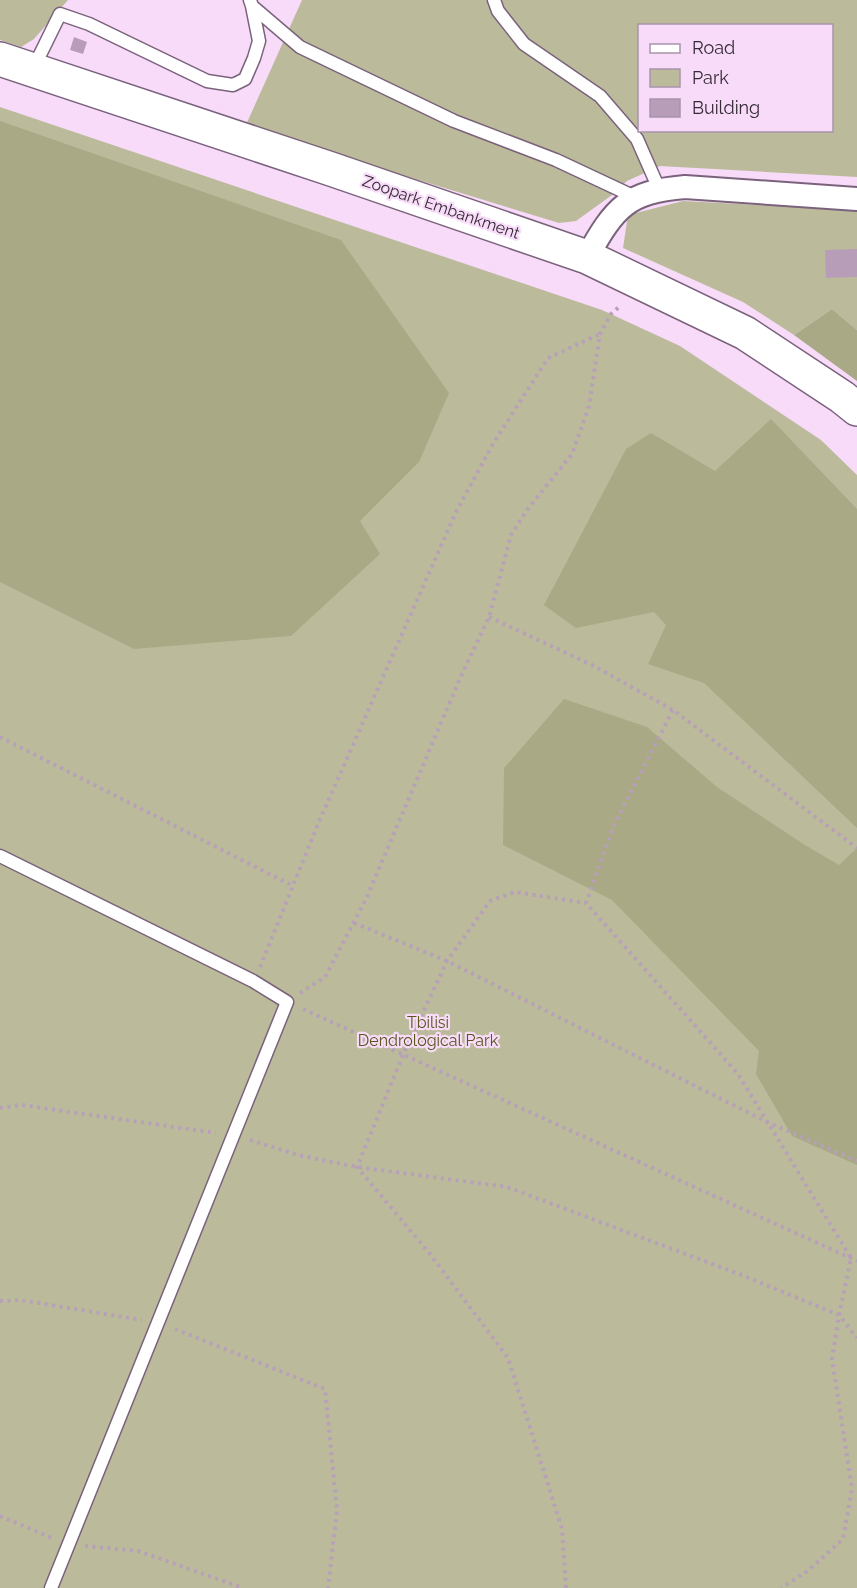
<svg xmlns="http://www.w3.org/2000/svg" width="857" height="1588" viewBox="0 0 857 1588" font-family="Raleway,sans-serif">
<rect width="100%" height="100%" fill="#f7dbf9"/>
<path fill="#bbbb9b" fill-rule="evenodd" d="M0,0H68L34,39L21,47L0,40Z
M302,0H857V177L660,166L627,181L612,195L576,221L559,223L245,127ZM640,26H832V130H640Z
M0,107L602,310L680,346L821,440L857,475V1588H0Z
M683,201L857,210V330L832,309L794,335L743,302L623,248L628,215Z"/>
<path fill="#a9a986" d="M0,121L341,240L449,393L419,462L360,521L380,554L291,636L134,649L0,582Z
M832,309L857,330V381L794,335Z
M771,419L857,509V828L704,683L648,664L666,625L654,612L576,628L544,605L626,449L651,433L715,471Z
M564,699L647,727L717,787L805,845L839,865L857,848V1165L792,1136L756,1074L759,1051L612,900L503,845L504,768Z"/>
<path fill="#b89db9" d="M74,37L87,42L83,54L70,50Z
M857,249V277L826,278L825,250Z"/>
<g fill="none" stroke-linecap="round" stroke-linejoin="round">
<g stroke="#7b627c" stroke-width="15">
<path id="service" d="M250,0L252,6L300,47L454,121L556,160L635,197
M494,0L498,11L524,44L600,96L637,139L659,189
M33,69L60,14L89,24L207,81L233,85L245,79L254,58L259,41L252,6
M0,856L253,981L287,1002L51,1588"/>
</g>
<g stroke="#7b627c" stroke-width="26">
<path id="minor" d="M587,257C615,207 627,192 685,187L857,199"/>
</g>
<g stroke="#7b627c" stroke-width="36">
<path id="secondary" d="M0,59L331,169L587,257L745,333L842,397L857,409"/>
</g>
<path stroke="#b7a0b8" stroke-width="4" stroke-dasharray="3 4.5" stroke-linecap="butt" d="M489,617L592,665L673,710L857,848
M673,710L614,825L586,903L738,1074L851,1258L839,1315L832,1359L852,1489L843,1539L809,1570L781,1588
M0,737L293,886
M354,923L447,961L767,1122L857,1161
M260,967L318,824L456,512L494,442L548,358L600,334
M300,993L325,977L366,899L461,676L489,617L511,535L527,510L572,454L589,406L600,334L611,314L621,305
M303,1009L857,1261
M0,1108L22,1105L216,1133
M250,1140L298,1155L357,1167L507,1187L739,1274L839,1315L857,1338
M0,1301L20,1300L142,1320
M175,1329L325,1389L337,1510L328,1588
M0,1516L52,1538
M85,1546L138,1551L243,1588
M566,1588L562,1529L508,1358L430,1254L357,1167L403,1055L447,961L490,901L515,892L586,903"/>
<use href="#service" stroke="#fff" stroke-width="12"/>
<use href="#minor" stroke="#fff" stroke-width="22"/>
<use href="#secondary" stroke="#fff" stroke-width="33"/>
</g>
<g text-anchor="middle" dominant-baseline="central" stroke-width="4.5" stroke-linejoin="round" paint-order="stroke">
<g font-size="16" fill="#352a35" stroke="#f7dbf9">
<text transform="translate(441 207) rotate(19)">Zoopark Embankment</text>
</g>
<g font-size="16" fill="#58571c" stroke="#f7dbf9">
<text x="428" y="1022">Tbilisi<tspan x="428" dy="18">Dendrological Park</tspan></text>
</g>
</g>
<rect x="638" y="24" width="195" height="108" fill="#f7dbf9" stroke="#a994ab" stroke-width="1.5"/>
<rect x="650" y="44" width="30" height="9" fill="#ffffff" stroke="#a994ab" stroke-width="1.5"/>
<text x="692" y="54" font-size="18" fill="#352a35">Road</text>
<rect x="650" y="69" width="30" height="18" fill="#bbbb9b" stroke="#a994ab" stroke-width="1.5"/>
<text x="692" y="84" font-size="18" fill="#352a35">Park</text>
<rect x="650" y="99" width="30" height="18" fill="#b89db9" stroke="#a994ab" stroke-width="1.5"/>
<text x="692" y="114" font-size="18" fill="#352a35">Building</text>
</svg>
